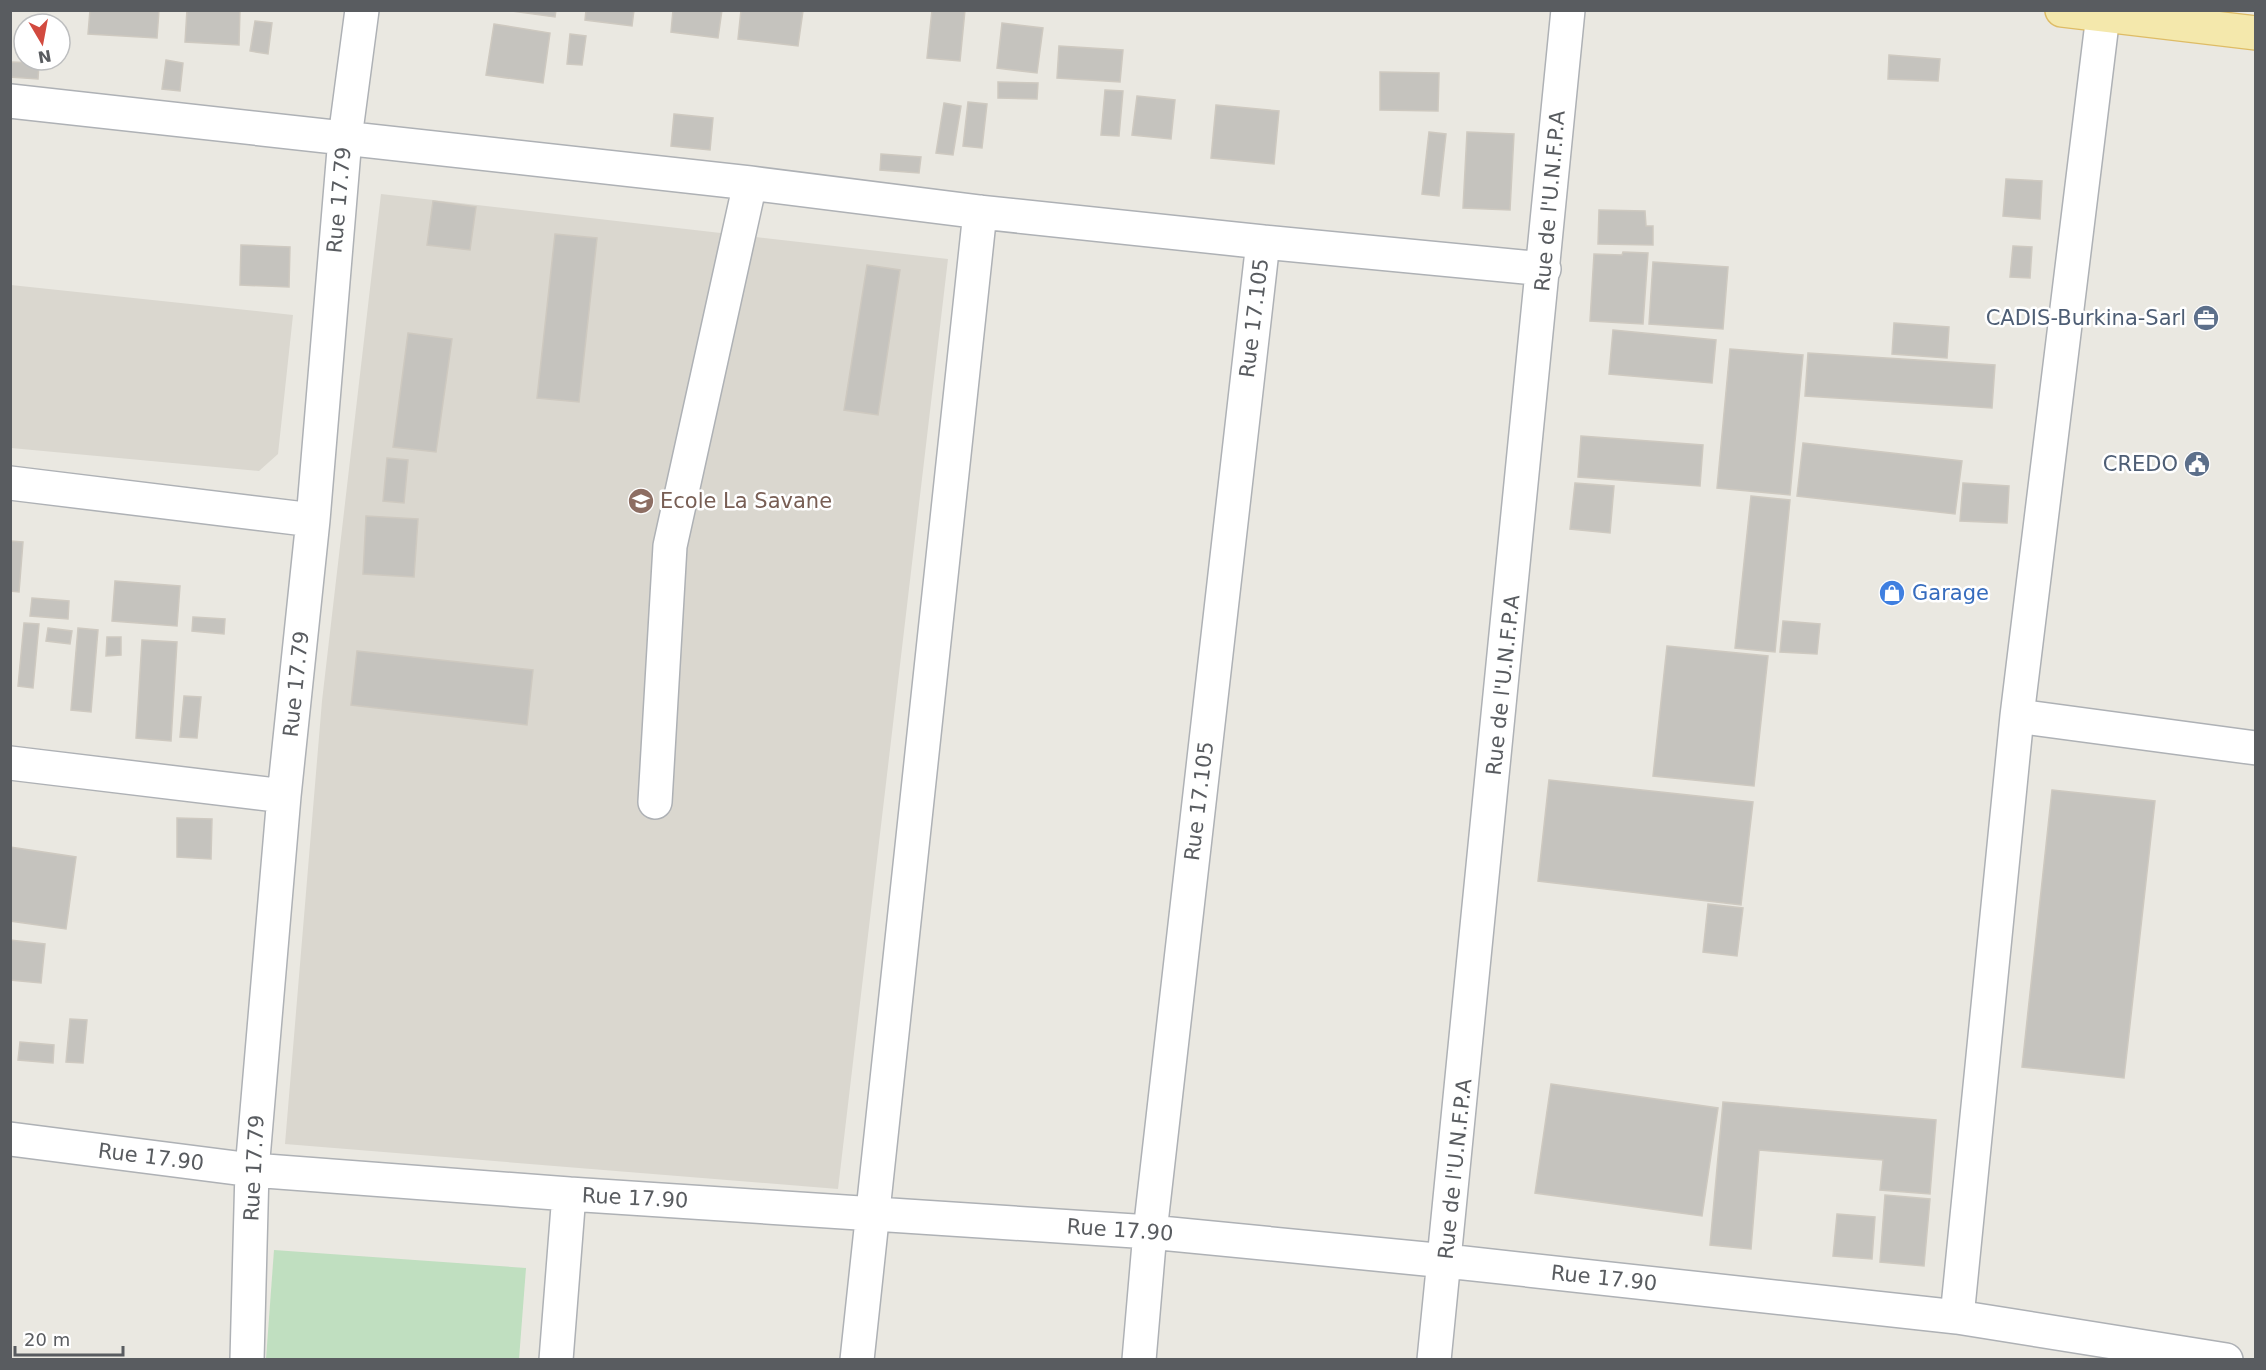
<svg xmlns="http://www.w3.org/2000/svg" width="2266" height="1370" viewBox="0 0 2266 1370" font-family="'DejaVu Sans',sans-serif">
<rect width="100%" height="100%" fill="#eae8e1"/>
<path fill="#dad7cf" d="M381,194L948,259L838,1189L285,1144L322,701Z
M11,285L293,315L278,454L259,471L11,448Z"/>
<path fill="#c0dfc0" d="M274,1250L526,1268L519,1359H266Z"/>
<path fill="#c5c3be" stroke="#cec9c0" stroke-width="1.5" d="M90,10H159L157,38L88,34Z
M187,10H240L239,45L185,42Z
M504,10H556L555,17Z
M586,10H634L632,26L585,20Z
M673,10H722L718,38L671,32Z
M741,10L803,11L798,46L738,39Z
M932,10H965L960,61L927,58Z
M255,21L272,23L268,54L250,51Z
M1002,23L1043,28L1037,73L997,68Z
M494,24L550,33L543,83L486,75Z
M570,34L586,36L582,65L567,64Z
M1059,46L1123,50L1120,82L1057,78Z
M1889,55L1940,59L1938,81L1888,79Z
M166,60L183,63L180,91L162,89Z
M10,62L39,63L38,79L10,77Z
M1380,72L1439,73L1438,111L1380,110Z
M998,82L1038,83L1037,99L998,98Z
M1105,90L1123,91L1119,136L1101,135Z
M1137,96L1175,100L1171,139L1132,135Z
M968,102L987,104L982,148L963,146Z
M944,103L961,106L953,155L936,153Z
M1216,105L1279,111L1274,164L1211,158Z
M674,114L713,118L710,150L671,146Z
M1429,132L1446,134L1439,196L1422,194Z
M1467,132L1514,134L1510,210L1463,208Z
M881,154L921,157L919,173L880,170Z
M2006,179L2042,181L2040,219L2003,216Z
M433,201L476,207L470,250L427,245Z
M1599,210L1645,211L1646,226H1653V245L1598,244Z
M555,234L597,238L579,402L537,398Z
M241,245L290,247L289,287L240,285Z
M2013,246L2032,247L2030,278L2010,277Z
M1623,252L1648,253L1643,324L1590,321L1594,254L1622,255Z
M1653,262L1728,267L1723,329L1649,324Z
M867,265L900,270L878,415L844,410Z
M1894,323L1949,327L1947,358L1892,354Z
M1613,330L1716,340L1712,383L1609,374Z
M408,333L452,339L436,452L393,447Z
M1730,349L1803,355L1790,495L1717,488Z
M1808,353L1995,365L1992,408L1805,396Z
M1581,436L1703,445L1700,486L1578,477Z
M1803,443L1962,461L1955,514L1797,496Z
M387,458L408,460L404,503L383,501Z
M1575,483L1614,486L1610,533L1570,529Z
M1963,483L2009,486L2007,523L1960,521Z
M1751,496L1790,500L1775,652L1735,648Z
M366,516L418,519L414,577L363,574Z
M10,541L23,542L19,592L10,591Z
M115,581L180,586L177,626L112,621Z
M32,598L69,601L68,619L30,616Z
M193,617L225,619L224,634L192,631Z
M1783,621L1820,624L1817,654L1780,652Z
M24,623L39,624L33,688L18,686Z
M48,628L72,631L70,644L46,641Z
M78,628L98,630L91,712L71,710Z
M107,637H121V655L106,656Z
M142,640L177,642L171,741L136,738Z
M1667,646L1768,656L1754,786L1653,776Z
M357,651L533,670L527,725L351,705Z
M184,696L201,697L197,738L180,737Z
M1549,780L1753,802L1741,905L1538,881Z
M2052,790L2155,801L2124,1078L2022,1067Z
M177,818L212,819L211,859L177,857Z
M10,847L76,857L66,929L10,921Z
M1708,904L1743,908L1737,956L1703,952Z
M10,940L45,944L41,983L10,980Z
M70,1019L87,1020L83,1063L66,1062Z
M20,1042L54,1045L53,1063L18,1060Z
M1551,1084L1718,1108L1702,1216L1535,1193Z
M1723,1102L1936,1120L1930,1194L1880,1190L1883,1160L1759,1150L1751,1249L1710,1245Z
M1885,1195L1930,1199L1924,1266L1880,1262Z
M1837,1214L1875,1217L1872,1259L1833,1256Z"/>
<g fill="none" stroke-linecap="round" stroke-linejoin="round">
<g stroke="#aeb1b5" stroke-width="36">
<path id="minor" d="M10,101L750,183L980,212L1263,242L1544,269
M10,483L313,520
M2017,716L2256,748
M10,763L284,796
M655,802L670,546L750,183
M10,1139L252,1170L569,1194L1150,1232L1446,1261L1957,1317L2226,1360
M1957,1317L2017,716L2103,15
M247,1360L252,1170L284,796L313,520L345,138L362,10
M556,1360L569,1194
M857,1360L980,212
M1139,1360L1150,1232L1263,242
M1434,1360L1568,10"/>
</g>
<g stroke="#debc66" stroke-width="36">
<path id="major" d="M2062,10L2256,33"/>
</g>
<use href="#minor" stroke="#fff" stroke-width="33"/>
<use href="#major" stroke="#f4e8ac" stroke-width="33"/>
</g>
<defs>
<g id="office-disc" transform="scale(1.35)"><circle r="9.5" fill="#5c6f8a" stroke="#fff"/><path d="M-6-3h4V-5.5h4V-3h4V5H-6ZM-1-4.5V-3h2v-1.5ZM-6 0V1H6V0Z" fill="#fff"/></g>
<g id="civic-disc" transform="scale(1.35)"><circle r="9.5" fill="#5c6f8a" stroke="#fff"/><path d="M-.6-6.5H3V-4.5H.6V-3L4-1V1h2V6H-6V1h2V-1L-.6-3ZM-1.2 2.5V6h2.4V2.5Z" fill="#fff"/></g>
<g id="school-disc" transform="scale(1.35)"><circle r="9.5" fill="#8d6e63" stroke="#fff"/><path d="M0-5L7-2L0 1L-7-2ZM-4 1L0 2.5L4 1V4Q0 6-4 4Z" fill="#fff"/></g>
<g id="shop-disc" transform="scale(1.35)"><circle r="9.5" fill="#3f7fe0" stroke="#fff"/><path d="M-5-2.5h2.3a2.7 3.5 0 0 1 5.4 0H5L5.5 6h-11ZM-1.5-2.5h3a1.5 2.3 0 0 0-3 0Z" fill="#fff"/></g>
</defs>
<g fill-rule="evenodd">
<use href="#office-disc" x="2206" y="318"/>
<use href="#civic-disc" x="2197" y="464"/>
<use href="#school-disc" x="641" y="501"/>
<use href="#shop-disc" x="1892" y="593"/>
</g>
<g text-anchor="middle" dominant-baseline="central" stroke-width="5" stroke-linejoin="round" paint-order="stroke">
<g font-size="21" fill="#595c60" stroke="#fff">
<text transform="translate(339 200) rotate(-85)">Rue 17.79</text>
<text transform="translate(1550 201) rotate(-85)">Rue de l'U.N.F.P.A</text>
<text transform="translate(1254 318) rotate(-83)">Rue 17.105</text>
<text transform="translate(296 684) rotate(-84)">Rue 17.79</text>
<text transform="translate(1503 685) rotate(-84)">Rue de l'U.N.F.P.A</text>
<text transform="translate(1199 801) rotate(-83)">Rue 17.105</text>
<text transform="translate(151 1157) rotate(7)">Rue 17.90</text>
<text transform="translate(254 1168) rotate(-87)">Rue 17.79</text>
<text transform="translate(1455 1169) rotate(-84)">Rue de l'U.N.F.P.A</text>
<text transform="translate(635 1198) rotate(3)">Rue 17.90</text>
<text transform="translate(1120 1230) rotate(4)">Rue 17.90</text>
<text transform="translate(1604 1278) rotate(6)">Rue 17.90</text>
</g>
<g font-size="21" fill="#4e5e75" stroke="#fff" text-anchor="end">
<text x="2186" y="318">CADIS-Burkina-Sarl</text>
<text x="2178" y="464">CREDO</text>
</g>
<g font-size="21" fill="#785e54" stroke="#fff" text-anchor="start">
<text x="660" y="501">Ecole La Savane</text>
</g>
<g font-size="21" fill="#366cbe" stroke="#fff" text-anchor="start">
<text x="1912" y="593">Garage</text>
</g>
</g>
<rect width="2266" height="1370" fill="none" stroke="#595c60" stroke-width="24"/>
<g transform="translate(42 42) rotate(170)"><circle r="28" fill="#ffffff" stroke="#bdbebf" stroke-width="1.5"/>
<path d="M0-4.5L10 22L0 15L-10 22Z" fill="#d24a3f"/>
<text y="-9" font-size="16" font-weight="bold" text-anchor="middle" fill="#595c60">N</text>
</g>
<path d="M15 1346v9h108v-9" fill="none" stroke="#595c60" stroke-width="3"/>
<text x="24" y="1346" font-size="18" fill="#595c60" stroke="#ffffff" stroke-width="4.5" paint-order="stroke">20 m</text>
</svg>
